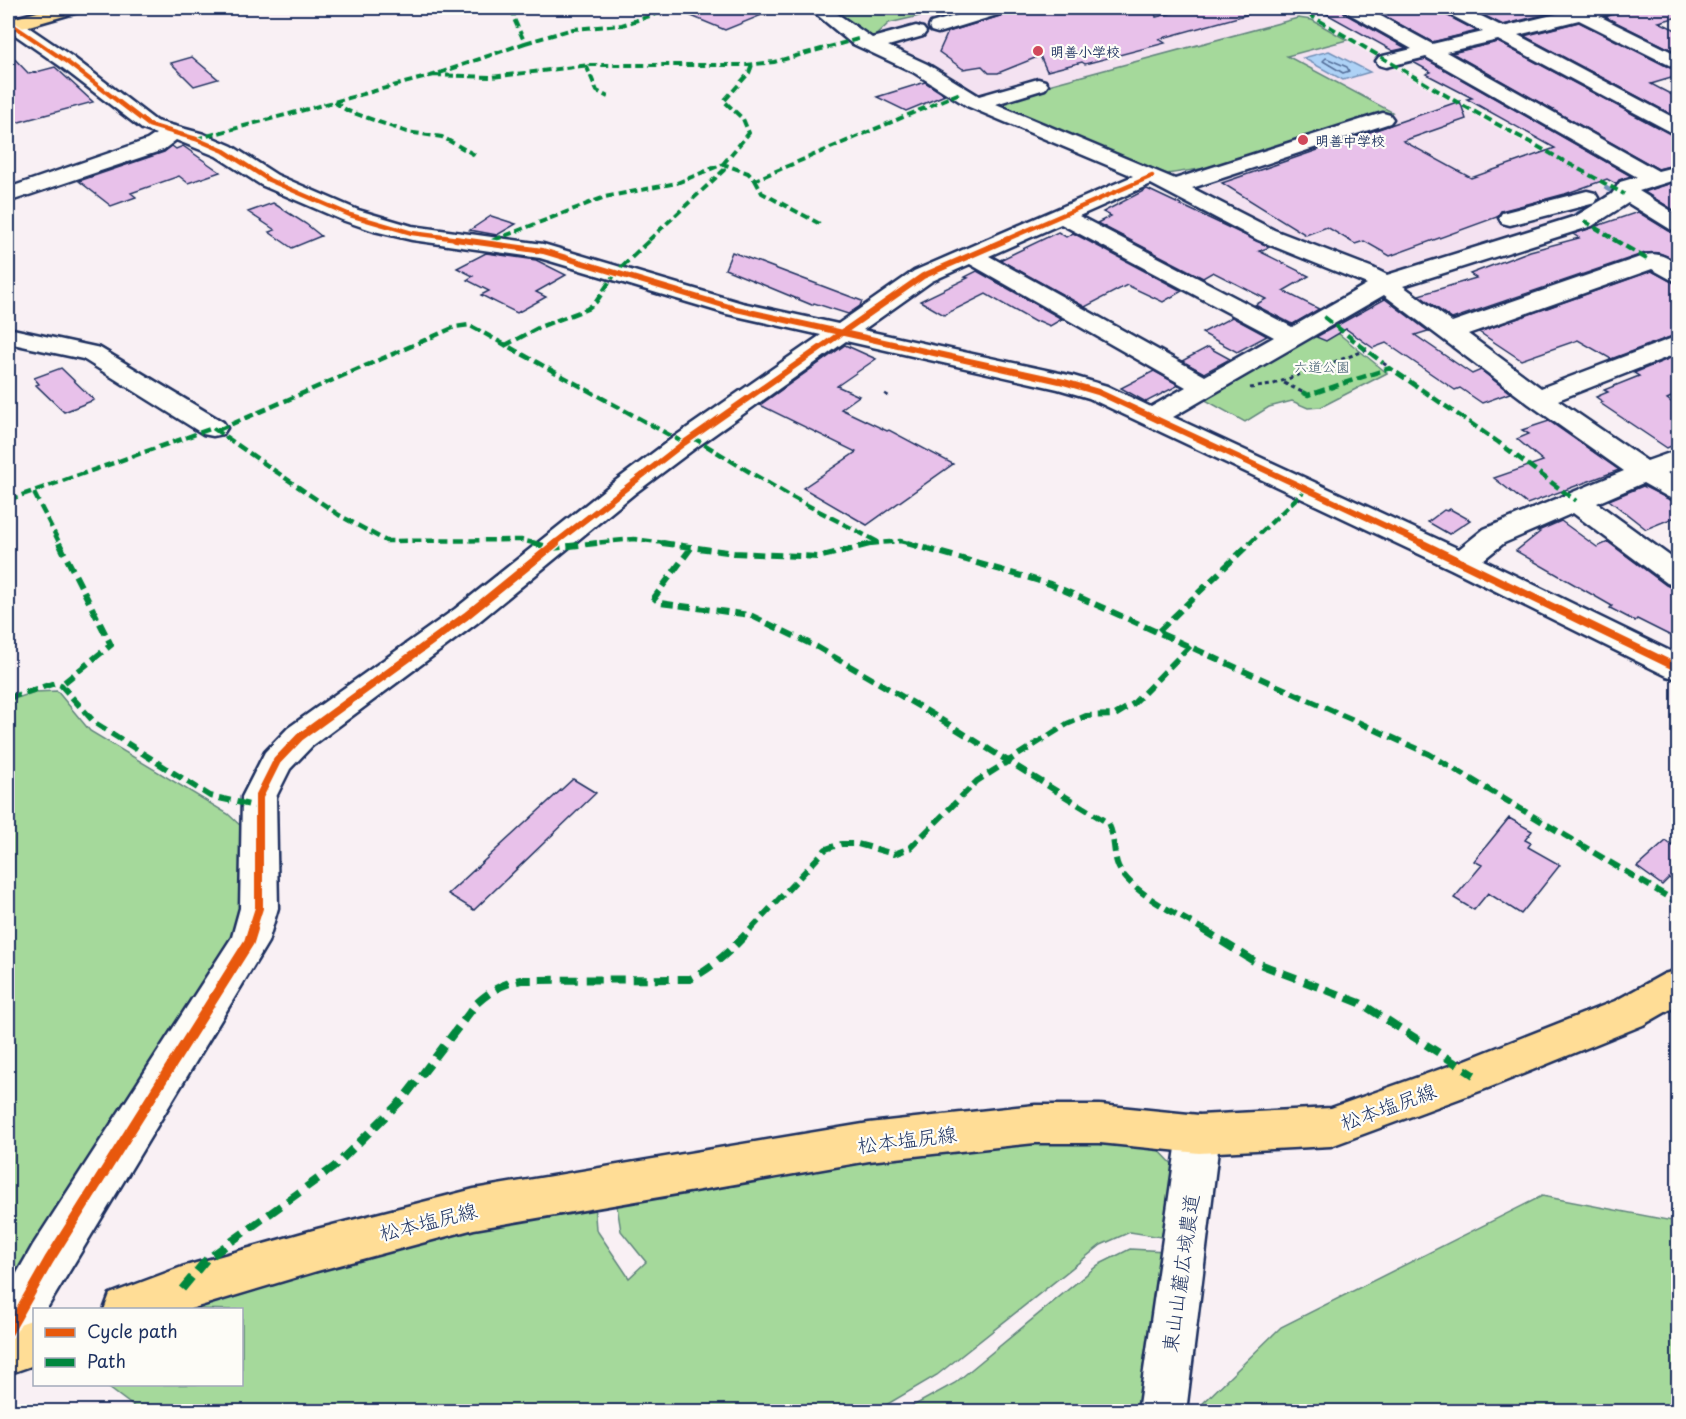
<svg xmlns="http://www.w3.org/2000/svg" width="1686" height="1419" viewBox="0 0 1686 1419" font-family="'Playpen Sans','Klee One',sans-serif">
<rect width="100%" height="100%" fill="#f9f0f4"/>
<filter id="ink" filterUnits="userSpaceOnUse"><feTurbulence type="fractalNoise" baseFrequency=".0167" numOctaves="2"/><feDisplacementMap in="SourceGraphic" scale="12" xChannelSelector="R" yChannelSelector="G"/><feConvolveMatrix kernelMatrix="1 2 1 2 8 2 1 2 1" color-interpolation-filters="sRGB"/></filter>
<g filter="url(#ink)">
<path fill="#f4e2f1" d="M830,8H1294L1298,18L1312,20L1468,112L1616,193L1568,220L1386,276L1282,234L1197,193L1220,180L1200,169L1167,174L980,97L929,65L873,38Z"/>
<path fill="#a5d99b" stroke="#60847c" stroke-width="1.5" d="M830,8H954L889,23L873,38Z
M1298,18L1312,20L1347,40L1287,56L1392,112L1226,165L1167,174L993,103L1041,87Z
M1328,325L1387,373L1321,407L1308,408L1292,401L1269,407L1245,422L1200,397Z
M57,691L90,731L228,814L243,828L248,899L235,945L8,1300V701L35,692Z
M1046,1132L1148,1139L1177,1169L1167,1238L1130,1232L1101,1245L937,1375L876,1411L141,1412L105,1385L242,1384V1310L186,1309L330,1258L594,1203L596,1229L629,1278L646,1262L621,1231L616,1200Z
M1542,1196L1678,1222V1411H1195L1281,1327Z
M1130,1249L1166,1251L1144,1411L902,1412L955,1383L1098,1265Z"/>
<path fill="#aed2f6" stroke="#7391b9" stroke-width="1.5" d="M1329,51L1370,72L1343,80L1303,58Z"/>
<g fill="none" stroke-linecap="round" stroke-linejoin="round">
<path stroke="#56709b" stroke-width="1.5" d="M1326,58L1347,67L1349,71L1343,73L1323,61Z"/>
<path stroke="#7391b9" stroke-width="4.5" d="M1606,188L1614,193L1606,197
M1575,215L1600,200"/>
</g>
<path fill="#e8c1ea" stroke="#1b2f5e" stroke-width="1.5" d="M672,8H779L725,30Z
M1026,8H1154L1156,17L1192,8H1248L1249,14L1159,39L1165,43L1085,64L1082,62L1047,71L1040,56L998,73H989L982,66L963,69L939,52L948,32Z
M1316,8H1342L1345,14L1406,48L1393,51Z
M1370,8H1441L1444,14L1477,31L1432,42Z
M1469,8H1509L1519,12L1536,8H1550L1558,11L1503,25Z
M1633,8H1678V17L1659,22L1678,31V53L1605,17Z
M1579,22L1670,68L1678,70V76L1651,84L1678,98V118L1524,36Z
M1498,42L1670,134L1678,136V164L1658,169L1452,53Z
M8,52L29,74L55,67L93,102L8,125Z
M192,57L218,79L194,86L171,63Z
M1426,59L1631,176L1619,180L1616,184L1607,179L1565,194L1501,211L1497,217L1390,256L1364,241L1355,244L1327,227L1306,235L1222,183L1460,101L1466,119L1403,141L1471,178L1555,148L1467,99L1472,98L1426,74L1431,72L1413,62Z
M925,82L945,95L906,111L877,97Z
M172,146L176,149L183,146L220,172L188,183L179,176L131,193L136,197L111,206L79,181L164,152Z
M1678,181V213L1644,192Z
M1147,189L1270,247L1259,251L1309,276L1283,291L1319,309L1293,324L1290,323L1255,305L1266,299L1213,272L1203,278L1097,223L1111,216L1103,212Z
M273,203L306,224L321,236L292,248L269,232L275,230L248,212Z
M1638,212L1669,231L1678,233V257L1673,259L1659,253H1645L1452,319L1419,295L1476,278L1470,274L1530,251L1579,238L1573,234Z
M491,216L516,224L497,235L470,230Z
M1058,232L1066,237L1073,233L1182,291L1163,302L1127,285L1085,307L1000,260Z
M732,252L862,301L860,306L848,314L814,303L812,305L725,269Z
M486,253L536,260L566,275L536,292L546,297L517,313L481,295L489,291L467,280L473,276L457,268Z
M977,271L1062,319L1050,326L1039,321L1035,322L986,294L944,315L920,301L968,278L965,277Z
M1652,271L1678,285V334L1611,359L1578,340L1521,360L1479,332Z
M1385,299L1428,331L1415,335L1472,374L1481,370L1510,393L1482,403L1460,388L1455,390L1386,343L1373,348L1346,329L1326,341L1316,337Z
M1232,317L1267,336L1237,352L1202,333Z
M845,345L876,359L837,386L859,396L841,409L887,431L889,430L953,464L867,525L803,488L856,452L760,405Z
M1208,347L1230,359L1204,373L1182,361Z
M1678,355V394L1667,399L1678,407V443L1667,448L1600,403L1603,402L1596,397L1608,392L1604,390L1639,376L1634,373Z
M61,368L94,400L64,412L36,385L39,384L34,378Z
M1154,371L1179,385L1146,402L1121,388Z
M1549,421L1619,470L1527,504L1494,478L1543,461L1517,439L1529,434L1522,430Z
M1643,486L1675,502L1671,504L1678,509V516L1646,529L1609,500Z
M1450,509L1470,520L1449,534L1428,522L1444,510L1447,511Z
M1561,521L1597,547L1608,542L1666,585L1678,591V629L1671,636L1637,619L1635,621L1610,608L1612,606L1516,551L1540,532L1538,531Z
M573,779L596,793L474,910L448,894Z
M1509,818L1532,831L1525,840L1531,843L1528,847L1560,865L1521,914L1488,893L1474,910L1454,898L1482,865L1474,861Z
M1666,841L1678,850V885L1669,878L1662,885L1637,867Z"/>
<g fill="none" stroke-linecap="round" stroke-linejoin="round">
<g stroke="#1b2f5e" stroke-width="5">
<path id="minor" d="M809,8H829L872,38L916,26L923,28L926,32L923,36L888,46L927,64L979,96L1038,79L1045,81L1048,85L1045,89L996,104L1175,179L1376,115L1383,113L1390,115L1393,119L1390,123L1192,188L1274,230L1373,268L1387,275L1576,216L1612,194L1620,182L1637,177L1426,57L1386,67L1379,65L1376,61L1379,57L1412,49L1346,12L1344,8H1366L1432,44L1483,32L1445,12L1443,8H1465L1503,27L1565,12V8H1616L1614,12L1599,16L1678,55V68L1671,66L1579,20L1518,35L1678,120V134L1671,132L1498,40L1446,52L1658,171L1678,166V179L1639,191L1678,215V231L1670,229L1628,203L1592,226L1403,286L1452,322L1646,255C1659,252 1667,258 1678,264V281L1670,279L1652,269L1468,334L1541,388L1678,336V353L1558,400L1647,461L1678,450V468L1667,473L1678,479V500L1668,497L1643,483L1597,503L1678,562V586L1667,583L1573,513L1504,543L1483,560L1678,655V679L1667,676L1451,569L1089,398L1058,389L846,341L694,449L634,494L477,623L312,746L290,769L276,797L278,908L268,942L46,1310H34C34,1334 32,1347 8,1355V1289L33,1245L232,937L240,908L242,797L265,752L288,728L455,609L614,482L674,437L821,335L727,314L540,258L412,240L374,231L342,220L261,185L216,156L176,140L163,150L8,202V188L147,140L156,134L142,129L60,66L8,30V16L15,18L74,58L156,121L204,134L232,146L277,175L358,210L412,226L543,244L742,303L838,324L914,271L1133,176L967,106L913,72L851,43ZM1151,184L1258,240L1367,284L1292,327L1079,216ZM1061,224L1274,337L1205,376L989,256ZM970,264L1186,387L1151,407L1107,386L1073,376L863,330L932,281ZM1384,295L1529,404L1624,471L1484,529L1459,549L1173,417Z
M982,8H1009L1007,12L938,33L931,31L929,27L931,23Z
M1587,191L1595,193L1598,198L1595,203L1510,225L1502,223L1499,218L1502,213Z
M8,328L100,348L223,422L227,428L223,434L213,436L203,434L83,359L8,343Z
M1199,1115L1214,1121L1220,1134L1186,1412H1138L1178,1134L1184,1121Z"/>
</g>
<g stroke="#1b2f5e" stroke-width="5">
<path id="major" d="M52,8H80L78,12L8,32V20Z
M1678,970V1005L1643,1025L1488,1088L1331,1146L1199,1153L1100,1143H1035L869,1161L474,1229L317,1271L187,1310H104L110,1294L182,1267L317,1229L474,1189L869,1123L1035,1105H1100L1199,1115L1331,1108L1463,1061L1615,1001L1664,974Z
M34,1319V1365L8,1374V1328Z"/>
</g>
<path stroke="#1b2f5e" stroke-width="3" stroke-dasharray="4 4" stroke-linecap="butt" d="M1383,363L1390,368
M1284,383L1302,392
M1250,388L1271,385L1367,350
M885,394L890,397"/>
<use href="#minor" fill="#fdfcf7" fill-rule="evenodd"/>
<use href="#major" fill="#ffdd96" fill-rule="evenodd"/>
<path stroke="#00873e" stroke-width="4" stroke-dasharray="8 4" stroke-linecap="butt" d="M1298,8L1457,102L1624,194
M525,43L573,29L622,25L674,8
M586,65L597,91L608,97
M434,75L492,77L590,65H747L774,62L858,39
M334,102L348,111L407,132L442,137L475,155
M196,139L434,75L525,43L514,19V8
M755,180L762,193L822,225
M1584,221L1616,240
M494,240L605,197L677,183L723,164L748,173L755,180L960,93
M649,240L724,170L723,164L749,133L743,119L724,101L749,73L752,65"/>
<path stroke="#00873e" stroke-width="4.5" stroke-dasharray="10 4.5" stroke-linecap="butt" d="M1613,239L1650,261
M492,241L497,239
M1324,317L1383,363
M504,346L542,326L587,309L596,302L616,272L651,239
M1302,392L1308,395L1390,368L1498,442L1576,501
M218,430L455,327L469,325L684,443
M692,437L786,494L878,542
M34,493L60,544
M8,500L213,428L339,515L386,541L521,540L538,544
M585,544L634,539L673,544
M869,544L900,541L912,544
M1249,544L1306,489"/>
<path stroke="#00873e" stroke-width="6" stroke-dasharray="12 6" stroke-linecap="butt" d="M59,543L111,645L61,685
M532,543L552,548L598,543
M662,543L734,553L819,557L874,543
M907,543L1050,584L1429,754L1678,903
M691,548L654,598L660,603L750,615L817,647L932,714L1108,823C1115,836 1113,849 1117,863C1125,890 1181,916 1204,930
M1159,631L1250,543
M8,698L55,683L61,685L95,723L210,796L259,807
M750,930L826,849L841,844H858L894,854L910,848L977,781L1067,724L1086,716L1115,715L1133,704L1190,646"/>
<path stroke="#00873e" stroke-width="8" stroke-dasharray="15 8" stroke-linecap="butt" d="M1202,929L1257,963L1360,1003L1474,1075
M182,1289L206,1260L334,1167L403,1099L477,1003C492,990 502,984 521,980L690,979C715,966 732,949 751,929"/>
<g stroke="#fdfcf7" stroke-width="7">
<path id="cycleway-far3" d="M8,22L67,62L149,125L196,139L224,151L269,180L350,215L412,233L466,240
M1005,240L1152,176"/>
</g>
<g stroke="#fdfcf7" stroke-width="9">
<path id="cycleway-far2" d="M455,239L543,251L736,309L1064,382L1098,392L1424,544
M554,544L684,443L923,276L1008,239"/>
</g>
<g stroke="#fdfcf7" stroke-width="11">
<path id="cycleway-far1" d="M1421,543L1678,668
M252,930L259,908V797L277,761L300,737L466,616L556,543"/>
</g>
<g stroke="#fdfcf7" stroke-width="14">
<path id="cycleway" d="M8,1332L49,1260L249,942L253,929"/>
</g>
<use href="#cycleway-far3" stroke="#e8590c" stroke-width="4.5"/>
<use href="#cycleway-far2" stroke="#e8590c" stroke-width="6"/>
<use href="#cycleway-far1" stroke="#e8590c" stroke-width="8"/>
<use href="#cycleway" stroke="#e8590c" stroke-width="10"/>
</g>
</g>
<g fill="#d1495b" stroke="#fdfcf7" stroke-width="2">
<circle cx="1038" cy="51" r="6"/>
<circle cx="1303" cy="140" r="6"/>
</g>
<g text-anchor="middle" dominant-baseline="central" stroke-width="4.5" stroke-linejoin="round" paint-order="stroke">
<g font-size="14" font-weight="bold" fill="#1b2f5e" stroke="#fdfcf7" text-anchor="start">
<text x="1050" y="51">明善小学校</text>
<text x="1315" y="140">明善中学校</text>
</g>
<g font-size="14" fill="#3e5a6d" stroke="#fdfcf7">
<text x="1322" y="366">六道公園</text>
</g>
<g font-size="20" fill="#1b2f5e" stroke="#fdfcf7">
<text transform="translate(1388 1106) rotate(-20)">松本塩尻線</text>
<text transform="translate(907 1139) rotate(-7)">松本塩尻線</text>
<text transform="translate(428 1221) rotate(-14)">松本塩尻線</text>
<text transform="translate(1180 1273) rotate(-82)">東山山麓広域農道</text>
</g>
</g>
<rect width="1686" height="1419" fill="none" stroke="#fdfcf7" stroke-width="30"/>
<rect x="15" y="15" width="1656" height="1389" fill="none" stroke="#1b2f5e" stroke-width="2" filter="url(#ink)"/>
<rect x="33" y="1308" width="210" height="78" fill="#fdfcf7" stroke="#a3aaba" stroke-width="1.5"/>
<rect x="45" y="1328" width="30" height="9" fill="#e8590c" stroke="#a3aaba" stroke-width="1.5"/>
<text x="87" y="1338" font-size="18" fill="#1b2f5e">Cycle path</text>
<rect x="45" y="1358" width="30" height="9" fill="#00873e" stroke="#a3aaba" stroke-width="1.5"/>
<text x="87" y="1368" font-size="18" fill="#1b2f5e">Path</text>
</svg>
